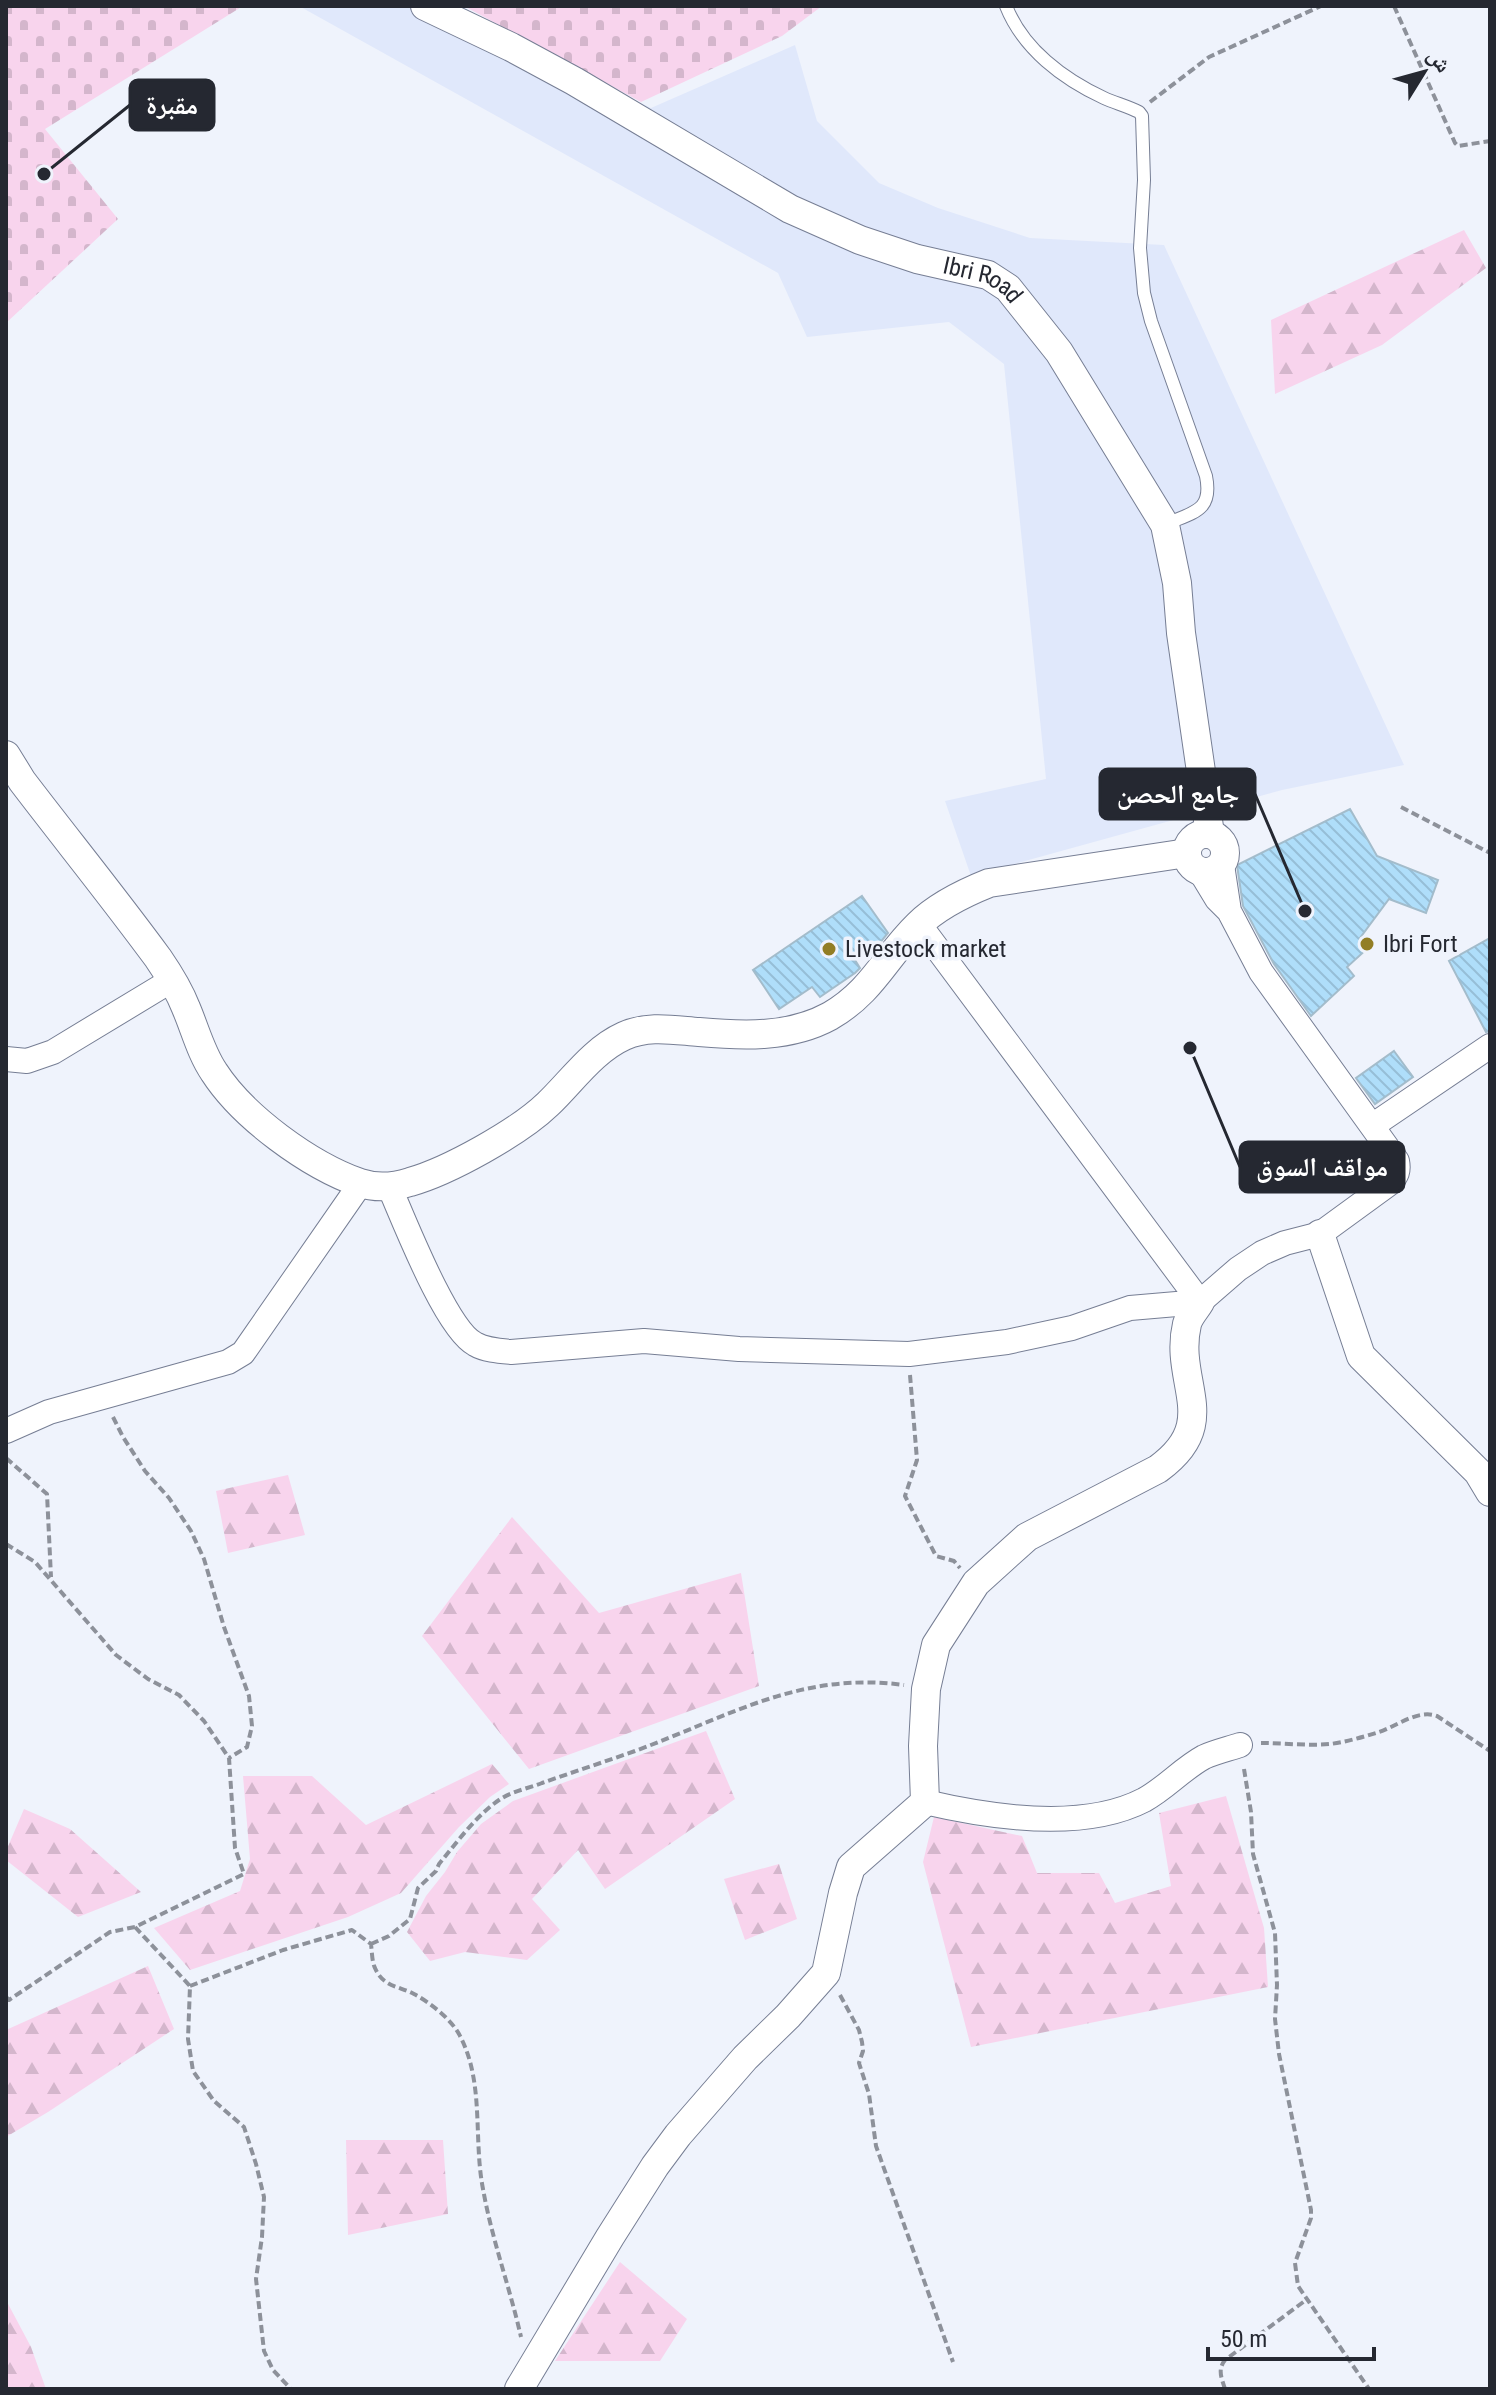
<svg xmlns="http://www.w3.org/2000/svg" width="1496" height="2395" viewBox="0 0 1496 2395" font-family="'Roboto Condensed','Noto Naskh Arabic',sans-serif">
<defs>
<pattern id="forest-firs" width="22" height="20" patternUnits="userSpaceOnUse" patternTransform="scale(2)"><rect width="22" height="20" fill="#f8d4ed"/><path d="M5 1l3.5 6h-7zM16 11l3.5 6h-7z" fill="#d4b6cc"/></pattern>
<pattern id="cemetery-stones" width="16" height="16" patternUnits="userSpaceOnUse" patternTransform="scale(2)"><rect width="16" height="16" fill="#f8d4ed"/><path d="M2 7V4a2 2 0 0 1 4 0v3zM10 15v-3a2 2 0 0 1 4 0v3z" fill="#d4b6cc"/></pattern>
<pattern id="building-back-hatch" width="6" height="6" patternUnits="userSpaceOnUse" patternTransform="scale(2)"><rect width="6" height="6" fill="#afdefa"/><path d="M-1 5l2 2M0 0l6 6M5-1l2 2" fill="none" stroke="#96bed7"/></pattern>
</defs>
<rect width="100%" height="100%" fill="#eff3fc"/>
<path fill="#e0e8fb" d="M299,6H438L651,108L795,45L817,121L879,183L938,208L1030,238L1164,245L1404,765L1282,790L971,876L945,801L1046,779L1004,364L949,322L807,337L778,273Z"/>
<path fill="url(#forest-firs)" d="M1464,230L1486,268L1382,345L1275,394L1271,320Z
M288,1475L305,1535L228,1553L216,1491Z
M512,1517L599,1613L741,1573L759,1686L529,1769L422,1636Z
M706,1731L735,1799L605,1889L578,1850L532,1899L560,1930L527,1960L465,1952L430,1961L407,1932L426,1896L445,1872L457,1852L481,1824L513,1801Z
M492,1764L509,1784L490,1797L459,1827L401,1893L348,1917L190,1970L154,1928L240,1891L250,1859L243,1776H312L366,1825Z
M1226,1796L1264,1928L1268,1987L971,2047L923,1862L934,1817L1022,1836L1037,1873H1099L1115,1903L1171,1886L1159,1813Z
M24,1809L70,1829L141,1892L78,1917L6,1860V1851Z
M779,1864L797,1919L745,1940L724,1879Z
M148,1966L174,2029L48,2112L6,2137V2030Z
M346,2140H443L448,2214L348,2235Z
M620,2262L687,2319L660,2361H555Z
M6,2300L31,2347L46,2389H6Z"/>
<path fill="url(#cemetery-stones)" d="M6,6H243L45,129L118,219L6,323Z
M464,6H822L782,36L641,102Z"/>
<path fill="url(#building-back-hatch)" stroke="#a3bccb" stroke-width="2" d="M1350,809L1377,856L1438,880L1426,913L1389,899L1360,938L1368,948L1347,967L1354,976L1311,1016L1274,964L1243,906L1237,865Z
M862,896L888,933L879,944L855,960L860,968L855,973L820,997L812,987L779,1009L753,970Z
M1490,938V1031L1486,1032L1449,961Z
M1394,1051L1413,1077L1375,1104L1356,1078Z"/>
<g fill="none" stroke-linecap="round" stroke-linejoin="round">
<g stroke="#767e94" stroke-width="14">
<path id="service" d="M1006,6C1023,49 1063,79 1104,98C1115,103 1127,106 1139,112L1142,116L1144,180L1140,248L1144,293L1151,321L1206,476C1213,511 1194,512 1166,524"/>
</g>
<g stroke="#767e94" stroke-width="26">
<path id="minor" d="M1200,871L1217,899L1229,911
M919,924L1200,1302L1238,1269L1262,1253L1285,1243L1320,1234L1390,1183C1397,1175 1399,1171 1397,1161L1261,972L1229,911L1222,865
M6,1059L27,1061L53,1052L172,980
M1372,1126L1490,1046
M389,1186C404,1220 446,1329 475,1344C485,1350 499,1351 511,1352L644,1341L739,1349L909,1354L1007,1342L1072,1328L1130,1308L1200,1302
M6,1431L49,1412L228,1362L243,1353L361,1183
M925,1802C989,1817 1082,1832 1144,1800C1166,1788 1182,1769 1204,1757C1215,1752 1228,1749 1240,1745"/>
</g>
<g stroke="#767e94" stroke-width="30">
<g id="tertiary">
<path id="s1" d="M425,6L511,47L574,81L790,209L860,240L917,259L988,275L1008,288L1059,352L1165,525L1177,583L1181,633L1210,834"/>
<path d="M6,755L22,781C67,840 114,898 158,958C169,974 179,990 186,1008C195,1029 201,1053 214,1072C243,1117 309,1165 360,1183C375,1188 394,1187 410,1182C449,1171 519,1132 548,1104C572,1081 593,1050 624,1036C648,1025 673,1030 699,1032C743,1036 790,1038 830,1016C873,991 885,957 918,925C937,906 964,893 989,883L1187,853"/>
<circle cx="1206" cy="853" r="19"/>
<path d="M1320,1234L1361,1356L1478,1472L1490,1492"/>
<path d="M519,2389L610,2237L655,2166L678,2135L745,2058L788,2016L826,1973L843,1893L851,1867L925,1802L923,1746L926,1689L936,1645L976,1583L1027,1537L1158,1469C1223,1422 1173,1383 1187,1324C1189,1316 1196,1309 1200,1302"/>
</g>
</g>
<path stroke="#8d919a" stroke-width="4" stroke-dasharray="8 4" stroke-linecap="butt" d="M1394,6L1455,143L1458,146L1490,141
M1150,102L1209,57L1321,6
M1401,807L1490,853
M910,1375L917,1460L905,1496L936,1556L954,1561L960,1568
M113,1417L123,1437L145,1471L169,1498L191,1531L204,1559L224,1627L249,1696L252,1726L247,1747L229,1758
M6,1458L47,1494L51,1577
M6,1544L35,1562L116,1655L148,1679L179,1695L204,1721L229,1758L235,1848L244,1874L135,1927L110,1932L9,2000L6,1997
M1261,1743C1283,1743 1307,1746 1330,1744C1346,1742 1363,1737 1379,1732C1397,1726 1418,1709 1437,1716L1490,1751
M1244,1769L1251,1812L1253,1854L1275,1933L1277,1985L1275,2019L1279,2054L1311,2210V2218L1295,2263L1298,2286L1369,2389
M135,1927L190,1986L188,2039L193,2071L214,2101L244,2127L256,2164L264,2197L262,2237L256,2279L264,2351L273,2370L291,2389
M371,1944L389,1936L410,1919L418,1888L436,1871L439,1864C458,1841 477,1814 502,1798C514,1791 529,1788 542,1783C573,1772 604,1762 635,1751C728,1717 800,1671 904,1685
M190,1986L283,1950L352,1930L371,1944C372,1952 372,1962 375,1968C383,1987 399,1986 414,1994C429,2002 450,2018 459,2034C485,2082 473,2138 483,2189C492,2240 510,2288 521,2337
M840,1995L859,2030L862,2042L863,2051L859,2063L869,2094L876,2146L953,2362
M1225,2389C1222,2379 1217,2370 1225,2360L1306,2300"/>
<use href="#service" stroke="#fff" stroke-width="12"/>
<use href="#minor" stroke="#fff" stroke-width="24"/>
<use href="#tertiary" stroke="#fff" stroke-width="28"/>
</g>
<g fill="#927e25" stroke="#eff3fc" stroke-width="3">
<circle cx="1367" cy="944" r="8"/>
<circle cx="829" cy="949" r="8"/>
</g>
<g text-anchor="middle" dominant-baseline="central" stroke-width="7" stroke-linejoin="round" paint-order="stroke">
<g font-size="24" fill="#252831" stroke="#eff3fc">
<text stroke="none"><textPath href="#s1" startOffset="624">Ibri Road</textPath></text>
</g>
<g font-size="24" fill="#252831" stroke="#eff3fc" text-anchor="start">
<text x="1383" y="944">Ibri Fort</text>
<text x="845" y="949">Livestock market</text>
</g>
</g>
<path fill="none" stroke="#252831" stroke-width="3" d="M44 174L130 105M1305 911L1255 794M1190 1048L1240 1167"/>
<g fill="#252831" stroke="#eff3fc" stroke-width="3">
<circle cx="44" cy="174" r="8"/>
<circle cx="1305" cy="911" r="8"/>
<circle cx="1190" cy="1048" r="8"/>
</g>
<g fill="#252831" stroke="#252831" stroke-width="3">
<rect x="130" y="80" width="84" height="50" rx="8"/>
<rect x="1100" y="769" width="155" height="50" rx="8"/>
<rect x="1240" y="1142" width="164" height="50" rx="8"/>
</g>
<g font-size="26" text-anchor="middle" font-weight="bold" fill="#fff">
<text x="172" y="114">مقبرة</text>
<text x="1178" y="803">جامع الحصن</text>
<text x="1322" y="1176">مواقف السوق</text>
</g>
<rect width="1496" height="2395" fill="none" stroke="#252831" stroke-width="16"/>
<g transform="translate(1424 72) rotate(53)" stroke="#eff3fc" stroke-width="6" paint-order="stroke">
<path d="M0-6L14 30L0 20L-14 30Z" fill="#252831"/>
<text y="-12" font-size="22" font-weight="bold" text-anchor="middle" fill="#252831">ش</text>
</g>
<path d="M1208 2347v12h166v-12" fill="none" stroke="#252831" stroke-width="4"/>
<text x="1220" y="2347" font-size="24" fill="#252831" stroke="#eff3fc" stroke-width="6" paint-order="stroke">50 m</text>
</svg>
